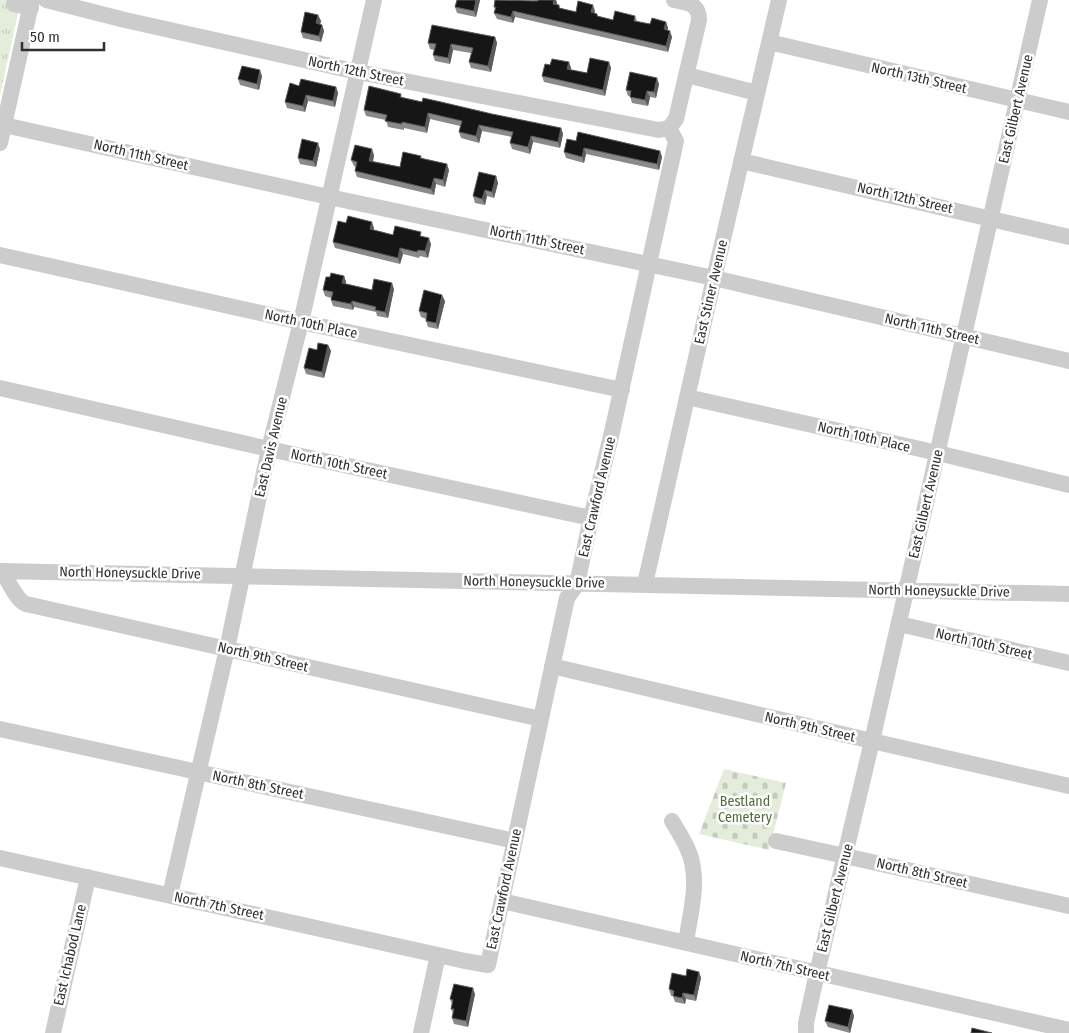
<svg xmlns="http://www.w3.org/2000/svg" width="1069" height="1033" viewBox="0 0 1069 1033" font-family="'Fira Sans Condensed',sans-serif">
<defs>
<pattern id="cemetery-stones" width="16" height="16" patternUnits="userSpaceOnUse" patternTransform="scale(1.25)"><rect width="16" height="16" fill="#e4ecdc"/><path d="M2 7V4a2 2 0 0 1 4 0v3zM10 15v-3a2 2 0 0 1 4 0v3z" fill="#c4cbbd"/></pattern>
<pattern id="park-tufts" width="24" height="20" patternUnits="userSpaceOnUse" patternTransform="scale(1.25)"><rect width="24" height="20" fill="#e4ecdc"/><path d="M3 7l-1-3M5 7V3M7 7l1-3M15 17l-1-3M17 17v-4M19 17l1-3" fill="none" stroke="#c4cbbd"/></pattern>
</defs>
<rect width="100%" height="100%" fill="#fff"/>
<path fill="url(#cemetery-stones)" d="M724,769L786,783L769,850L699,834Z"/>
<path fill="url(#park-tufts)" d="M0,0H21L0,95Z"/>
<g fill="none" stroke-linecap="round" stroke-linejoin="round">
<path stroke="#ccc" stroke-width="16" d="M46,0L125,20L358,72L659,130L669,128
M14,4L31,8
M769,42L1069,112
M687,75L757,93
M4,125L329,197L714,278L1069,361
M0,143L32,0
M741,161L1069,237
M0,255L301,322L622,390
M0,388L269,449L591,518
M687,397L938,453L1069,485
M0,571L1069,594
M2,571C8,580 16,600 26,604L541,719
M645,584L714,278L779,0
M899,624L1069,663
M552,666L872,741L1069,786
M0,729L515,841
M672,821C681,836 691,851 693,868C697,891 689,920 686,943
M776,841L845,856L1069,906
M0,858L465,961L488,965L567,598L577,584L591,518L612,432L676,141L669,128L676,119L699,20C699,3 687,3 674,0
M170,895L227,649L269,449L301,322L374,0
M502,901L1069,1030
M53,1033L88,877
M421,1033L438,955
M806,1033V1023L817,973L872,741L1040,0"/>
</g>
<path fill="#8a8a8a" d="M457,0H480L476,17L457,13L455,7Z
M538,0H556L557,3L556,5H559L560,8L576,12L595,11L594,13L597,14L598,16L613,20L635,16L637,21L650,24L666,22L668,28L667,30L672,37L668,52L515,17L513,23L497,19L494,13L495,10L494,7Z
M318,15L321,21L320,24L322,25L324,31L321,42L303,38L301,32Z
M495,37L497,43L491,72L471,68L469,62L471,53L453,50L450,64L435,61L433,55L434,50L430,49L428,43Z
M569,62L571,68V70L587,73L609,62L611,68L605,96L544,82L542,76L550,65Z
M262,76L259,90L240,85L238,79Z
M659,84L656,98L650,97L648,106L632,103L630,96H628L626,90Z
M299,86L336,87L338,93L335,107L308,101L305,112L287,108L285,102Z
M401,94L402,98L422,102L492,114L561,128L563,134L560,148L533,142L530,154L512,149L510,143L512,137L482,131L479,143L461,138L459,132L460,126L430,119L427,133L404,128V130L388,127L386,120L366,116L364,110Z
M576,141L660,151L662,157L659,170L586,154L584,163L566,158L564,152Z
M320,149L316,167L300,164L298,158Z
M374,155L373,161L400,167L421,156L422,158L449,170L445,187L436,184L434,195L357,177L355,171L356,167L354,166L351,160Z
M496,176L498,183L494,198L487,196L485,205L475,203L473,196Z
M346,223L374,228L373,230L393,235L422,236L431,244L428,258L420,256L419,258L403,254L400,264L335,248L333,242Z
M344,276L346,282V284L372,290L394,289L388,318L377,316L376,312L354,307L353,310L333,306L331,300V298L325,296L323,290L330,277Z
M445,301L438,329L428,327L426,321V319L421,317L419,311Z
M328,345L331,351L324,378L306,374L304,368L317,350Z
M699,972L701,978L696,1001L686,999L685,1004L675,1002L673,996H671L669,989L686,976Z
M475,994L468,1027L454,1024L452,1018L453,1013L451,1009L452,1004L450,999Z
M852,1010L854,1016L850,1033L828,1027L825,1021Z"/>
<path fill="#5c5c5c" d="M476,0H480L476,17L474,11Z
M554,0H556L557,3L555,10L553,4Z
M593,5L595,11L593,18L591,12Z
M513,11L515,17L513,23L511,17Z
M318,15L321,21L319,29L316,23Z
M666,22L668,28L666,35L664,29Z
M322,25L324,31L321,42L319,36Z
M670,31L672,37L668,52L666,46Z
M495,37L497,43L491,72L488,66Z
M451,44L453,50L450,64L448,58Z
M569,62L571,68L570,75L567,69Z
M609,62L611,68L605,96L603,90Z
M260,70L262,76L259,90L257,84Z
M657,78L659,84L656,98L654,92Z
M336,87L338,93L335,107L333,101Z
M647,91L650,97L648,106L645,100Z
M306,95L308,101L305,112L303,106Z
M428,113L430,119L427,133L425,127Z
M479,125L482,131L479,143L476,136Z
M561,128L563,134L560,148L558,142Z
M531,136L533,142L530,154L528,147Z
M318,143L320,149L316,167L313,161Z
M584,148L586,154L584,163L582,157Z
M372,149L374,155L372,167L369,161Z
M660,151L662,157L659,170L657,164Z
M447,164L449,170L445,187L443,180Z
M496,176L498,183L494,198L492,192Z
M434,178L436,184L434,195L431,189Z
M485,190L487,196L485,205L482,199Z
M372,222L374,228L372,235L370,229Z
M429,238L431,244L428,258L425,251Z
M400,248L403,254L400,264L398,258Z
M344,276L346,282L344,289L342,283Z
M392,283L394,289L388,318L385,312Z
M442,295L445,301L438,329L436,323Z
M352,301L354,307L353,310L351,304Z
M328,345L331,351L324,378L322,372Z
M699,972L701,978L696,1001L694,995Z
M473,988L475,994L468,1027L466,1021Z
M683,993L686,999L685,1004L682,998Z
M852,1010L854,1016L850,1033L848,1027Z"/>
<path fill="#161616" stroke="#5c5c5c" d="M457,0H476L474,11L455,7Z
M495,0L538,1V0H554L553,4L559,5V8L576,12L578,1L593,5L591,12L597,14V16L613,20L615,11L635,16L634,21L650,24L652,18L666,22L664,29L670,31L666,46L513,11L511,17L494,13L496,7H494Z
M305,12L318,15L316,23L322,25L319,36L301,32Z
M432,25L495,37L488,66L469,62L473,48L451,44L448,58L433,55L436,44L428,43Z
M590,58L609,62L603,90L542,76L545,64L550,65L552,59L569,62L567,69L587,73Z
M242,66L260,70L257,84L238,79Z
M630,72L657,78L654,92L647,91L645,100L630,97L631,91L626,90Z
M301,79L336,87L333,101L306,95L303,106L285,102L290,83L299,86Z
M369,86L401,94L400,97L422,102L423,98L441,102L492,114L561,128L558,142L531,136L528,147L510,143L513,132L479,125L476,136L459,132L462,121L428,113L425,127L402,122V124L385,121L387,115L364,110Z
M578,132L660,151L657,164L584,148L582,157L564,152L567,139L576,141Z
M302,139L318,143L313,161L298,158Z
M355,145L372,149L369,161L400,167L403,152L421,156L420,158L447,164L443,180L434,178L431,189L355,171L357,162L351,160Z
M479,172L496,176L492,192L485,190L482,199L473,196Z
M348,216L372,222L370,229L393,235L395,226L421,232L420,236L429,238L425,251L418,250L417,252L400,248L398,258L333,242L338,221L346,223Z
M331,273L344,276L342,283L372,290L374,279L392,283L385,312L375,310L376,307L352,301L351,304L331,300L333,292L323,290L326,277H330Z
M424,290L442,295L436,323L426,321L427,313L419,311Z
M318,343L328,345L322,372L304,368L309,348L317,350Z
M687,969L699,972L694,995L683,993L682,998L673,996L674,991L669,989L672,973L686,976Z
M454,984L473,988L466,1021L452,1018L454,1009H451L453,1000L450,999Z
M829,1005L852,1010L848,1027L825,1021Z
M972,1028L992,1033H971Z"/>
<g text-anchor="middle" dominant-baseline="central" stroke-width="5" stroke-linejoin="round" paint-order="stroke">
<g font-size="14" fill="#2f2f2f" stroke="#fff">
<text transform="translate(356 71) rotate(12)">North 12th Street</text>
<text transform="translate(919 78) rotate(13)">North 13th Street</text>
<text transform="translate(1016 109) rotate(-77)">East Gilbert Avenue</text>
<text transform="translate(141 155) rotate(13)">North 11th Street</text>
<text transform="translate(905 198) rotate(13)">North 12th Street</text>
<text transform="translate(537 240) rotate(12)">North 11th Street</text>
<text transform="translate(711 292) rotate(-77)">East Stiner Avenue</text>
<text transform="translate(311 324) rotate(12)">North 10th Place</text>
<text transform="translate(932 329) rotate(13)">North 11th Street</text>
<text transform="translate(864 437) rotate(13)">North 10th Place</text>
<text transform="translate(271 447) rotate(-77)">East Davis Avenue</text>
<text transform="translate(339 464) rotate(12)">North 10th Street</text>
<text transform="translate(597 497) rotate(-77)">East Crawford Avenue</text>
<text transform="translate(926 504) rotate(-77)">East Gilbert Avenue</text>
<text transform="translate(130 573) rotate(1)">North Honeysuckle Drive</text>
<text transform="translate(534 582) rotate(1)">North Honeysuckle Drive</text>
<text transform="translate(939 591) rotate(1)">North Honeysuckle Drive</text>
<text transform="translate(984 644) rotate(13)">North 10th Street</text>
<text transform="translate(263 657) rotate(13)">North 9th Street</text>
<text transform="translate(810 727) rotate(13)">North 9th Street</text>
<text transform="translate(258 785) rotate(12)">North 8th Street</text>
<text transform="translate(922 873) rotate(13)">North 8th Street</text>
<text transform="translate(504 889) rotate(-78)">East Crawford Avenue</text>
<text transform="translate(835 898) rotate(-76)">East Gilbert Avenue</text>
<text transform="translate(219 906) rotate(12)">North 7th Street</text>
<text transform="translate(70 955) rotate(-77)">East Ichabod Lane</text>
<text transform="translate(785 966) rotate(13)">North 7th Street</text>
</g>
<g font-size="14" fill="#4e6c3b" stroke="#fff">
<text x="745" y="801">Bestland<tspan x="745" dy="16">Cemetery</tspan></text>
</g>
</g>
<path d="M22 42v8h82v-8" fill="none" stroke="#2f2f2f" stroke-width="2.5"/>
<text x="30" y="42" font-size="15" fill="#2f2f2f" stroke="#ffffff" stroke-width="4" paint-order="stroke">50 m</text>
</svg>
